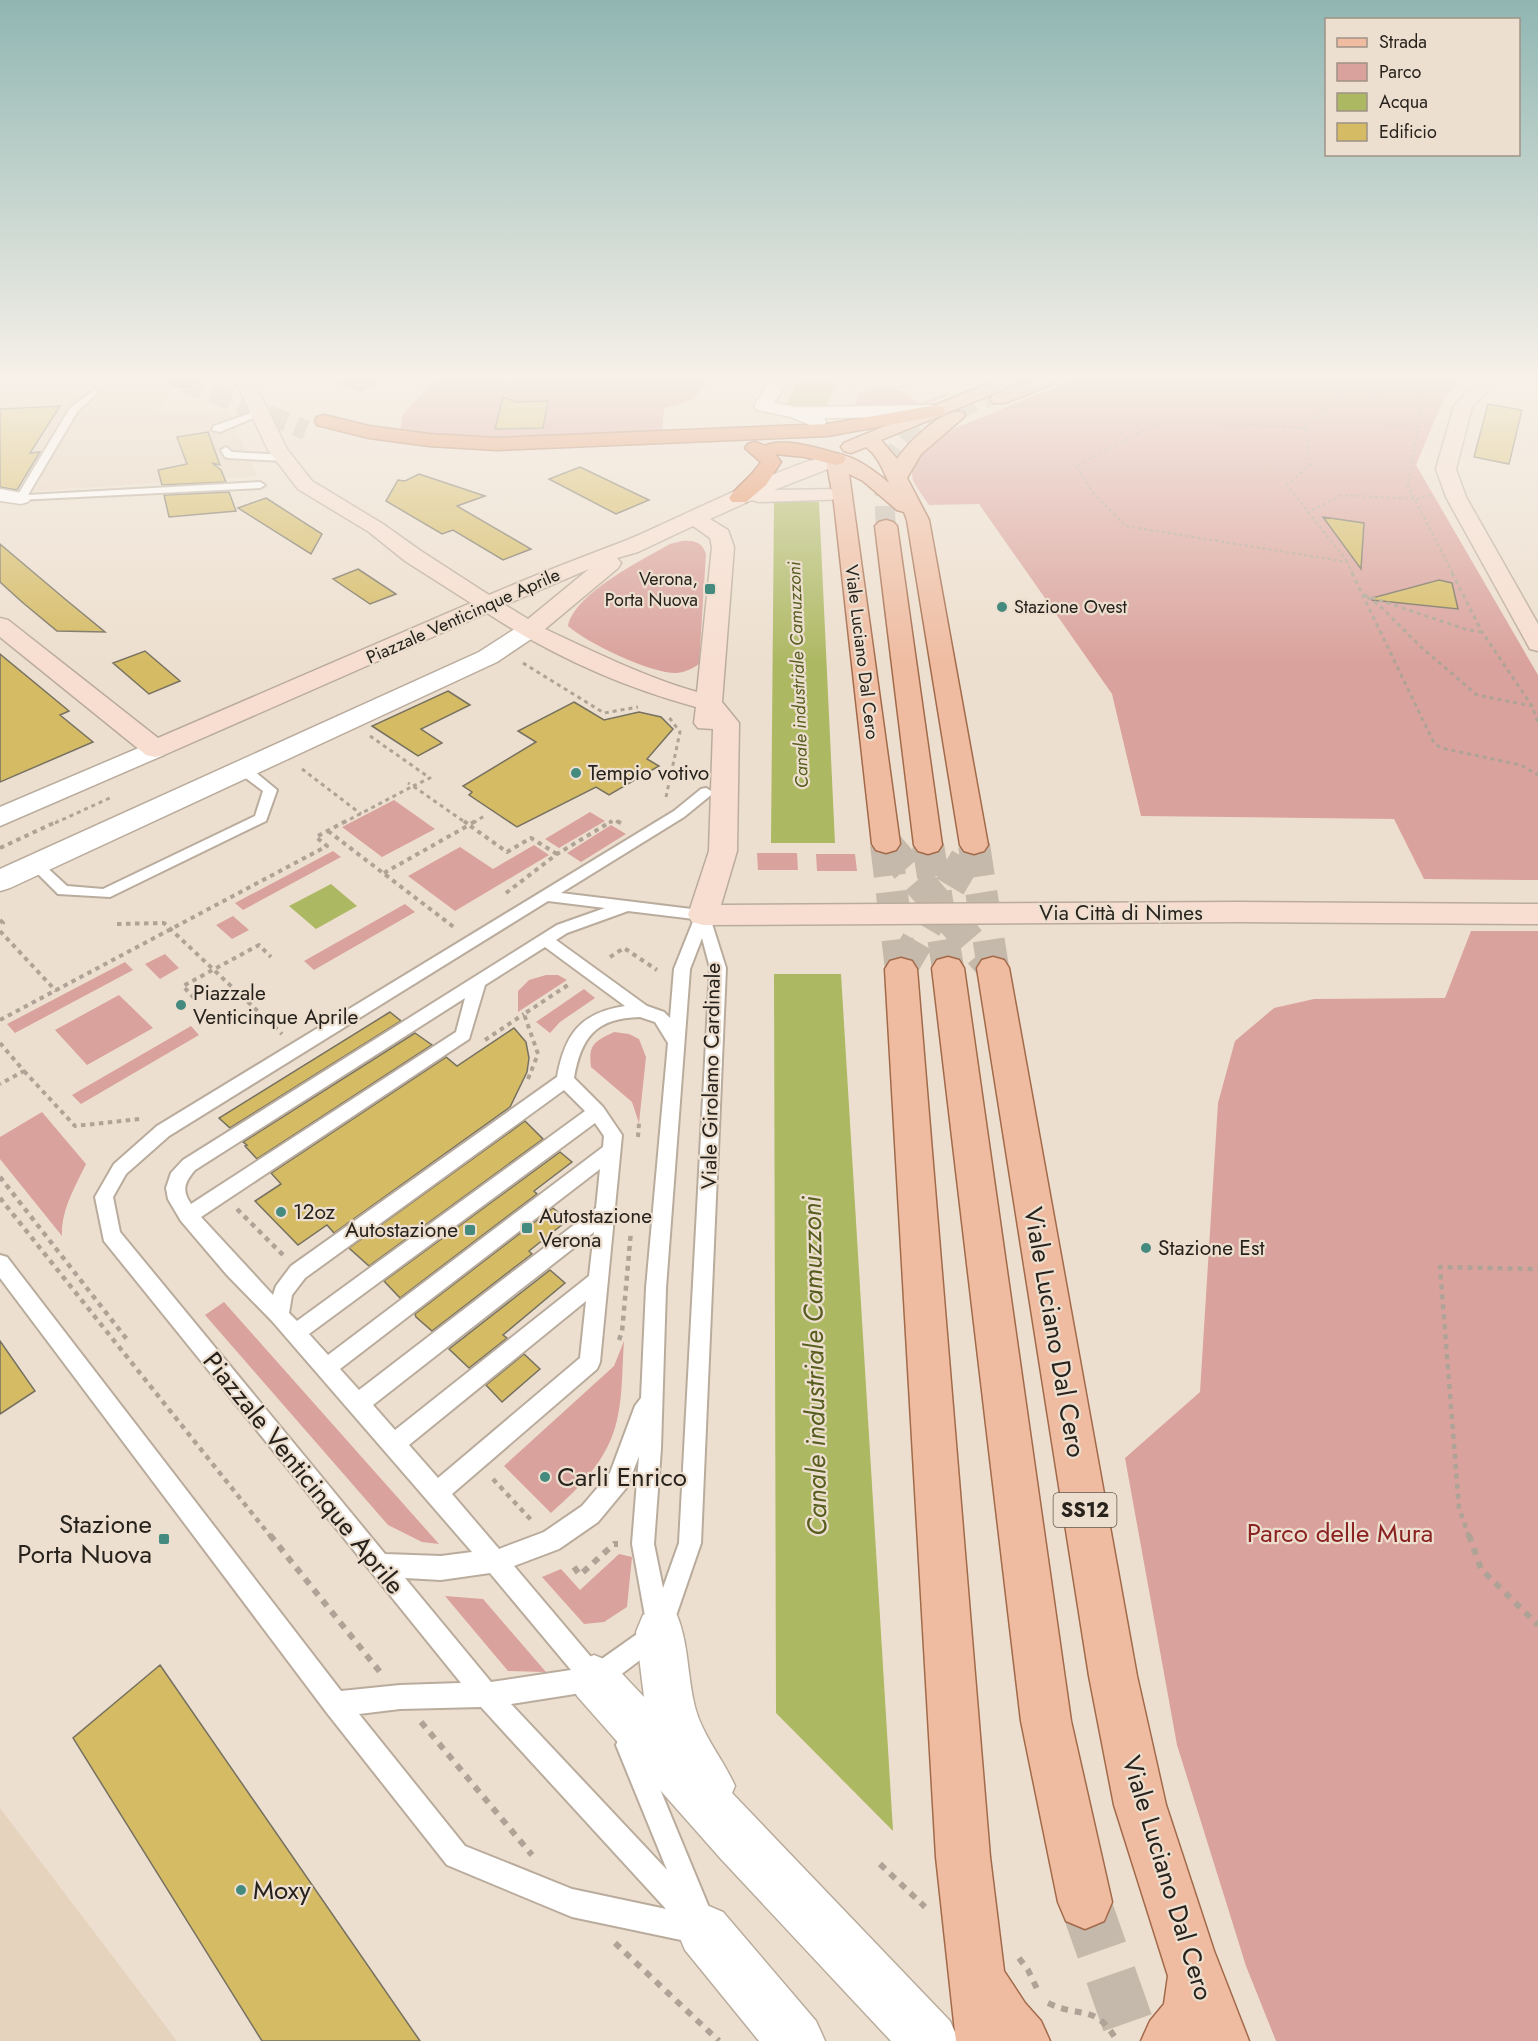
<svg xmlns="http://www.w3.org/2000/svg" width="1538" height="2041" viewBox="0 0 1538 2041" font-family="Jost,sans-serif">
<rect width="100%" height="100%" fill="#eddfcf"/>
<path fill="#e6d3be" d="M0,378H158L176,385L157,412H229L257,476L35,491L42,477L0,479Z
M0,1808L177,2041H0Z"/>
<path fill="#daa29c" d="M329,378H388L360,393Z
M436,378H711C699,398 686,404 664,408L662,434L488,441L400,433L402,416Z
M1077,378H1463L1444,398L1416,465L1538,675V880L1424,879L1394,819L1141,816L1112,694L979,504L929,505C924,497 917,489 913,480C906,459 937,439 951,430Z
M881,387C897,388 905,390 915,402L921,403L945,394L949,395L919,407L854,409L859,394Z
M682,541C694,540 702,542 706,554L699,664C692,669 685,672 677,673C651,674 587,643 568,626C575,593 642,560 670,544Z
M394,800L435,829L382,857L342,827Z
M590,812L605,821L559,848L545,839Z
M611,825L626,834L581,862L567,853Z
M534,845L549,855L455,911L408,876L460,847L493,869Z
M333,851L341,857L243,910L235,903Z
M757,853H797L798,870H758Z
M816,854H855L857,871H817Z
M405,904L415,912L314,970L304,961Z
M233,916L249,930L232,939L216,925Z
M1471,931H1538V2041H1276L1246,1966L1177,1745L1125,1458L1200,1392L1218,1103L1235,1041L1274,1008L1314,999L1445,998Z
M165,954L179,968L160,979L145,964Z
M125,962L133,970L15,1033L7,1024Z
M546,975H558L567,980L518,1012V991L529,980Z
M584,989L595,998L560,1022L550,1033L536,1022Z
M119,995L153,1028L87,1065L55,1030Z
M191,1026L199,1035L81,1104L72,1095Z
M614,1032L629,1034L639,1039L646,1057L639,1123L632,1102L591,1067C588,1044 595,1041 614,1032Z
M42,1112L86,1164C75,1187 61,1210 62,1236L0,1159V1137Z
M224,1302L439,1544L422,1542L388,1525L205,1315Z
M624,1341C622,1367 623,1395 617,1420C608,1460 580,1487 551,1513L504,1466L614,1366Z
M619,1554L632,1557L627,1607L604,1622L584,1624L542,1577L561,1569L580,1590Z
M445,1596L483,1599L546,1672L508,1671Z"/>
<path fill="#adb862" d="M799,378H839L825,409L786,406Z
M774,502H819L835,843H771Z
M331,884L357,906L316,929L289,906Z
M774,974H841L893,1831L776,1713Z"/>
<path fill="#d5bb64" stroke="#767160" stroke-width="1.5" d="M503,397L516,402L548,401L543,428L495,429Z
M1488,404L1522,410L1509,464L1474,457Z
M60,406L30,453L40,452L17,490L0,487V409Z
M208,432L220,465L212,463L221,470L226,482L162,485L158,470L187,464L177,437Z
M580,467L649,500L616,514L549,479Z
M419,474L485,496L457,506L531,549L503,560L453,530L442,534L386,501L398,480L405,481Z
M229,492L236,511L169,517L164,495Z
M266,498L322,534L311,554L238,508Z
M1323,517L1364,523L1361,569Z
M0,544L65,599L105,632L57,631L22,602L0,582Z
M358,569L396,594L370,604L333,579Z
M1439,580L1452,583L1458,609L1372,600V598Z
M145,651L180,681L149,694L113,663Z
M0,654L69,711L60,715L93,742L0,782Z
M448,691L470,705L421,729L442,743L418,756L372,726Z
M574,702L604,720L639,712L661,717L673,729L647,759L659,766L609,795L596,787L517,827L469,795L472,792L463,786L536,742L518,731Z
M390,1012L401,1021L230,1128L219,1118Z
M514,1028L526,1042L529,1058L527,1072L510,1107L334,1233L327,1225L298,1245L255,1201L281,1184L271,1173L446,1057L457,1066Z
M415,1033L432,1045L257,1159L245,1146L247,1145L243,1142Z
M525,1121L543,1139L369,1266L349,1248Z
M560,1152L572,1162L534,1191L537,1194L400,1298L384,1281Z
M553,1208L568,1220L529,1251L532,1254L432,1331L416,1317L415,1314Z
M550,1270L565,1283L503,1335L507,1338L469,1368L449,1349Z
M0,1341L35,1391L0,1414Z
M524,1354L540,1369L502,1402L486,1385Z
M160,1665L420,2041H262L73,1738Z"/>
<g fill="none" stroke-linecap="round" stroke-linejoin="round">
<path stroke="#c5b9ab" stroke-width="20" stroke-dasharray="20 10" stroke-linecap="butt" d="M886,526C884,502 882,471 897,450C921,416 1001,393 1040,378"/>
<path stroke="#c5b9ab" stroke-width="32" stroke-dasharray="32 16" stroke-linecap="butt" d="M886,844L993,968
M886,844L901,969
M928,845L948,968
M974,845L993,968
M901,969L974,845"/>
<path stroke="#c5b9ab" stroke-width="51" stroke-dasharray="51 26" stroke-linecap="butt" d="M1085,1902L1134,2041"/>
<path stroke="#c5b9ab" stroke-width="20" stroke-dasharray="20 10" stroke-linecap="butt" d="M184,382L306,430"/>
<g stroke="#baac9d" stroke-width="4">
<path id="lane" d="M95,389L99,392L77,412L28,495L260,482L265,485L260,488L17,500L16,498L70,408Z
M257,411L265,413L220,432L212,430L214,426Z
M226,447L232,452L284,455L289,458L284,461L228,458L225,457L221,450Z
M244,766L249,767L277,790L266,821L110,897L58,894L29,865L31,862H41L67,886L103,889L255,816L263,791L239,773L237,770L239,767Z
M706,788L713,792L711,795L684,817L561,893L708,911L726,968L701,1543L668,1639L603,1688L594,1691L511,1704L667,1870L616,1745L620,1736L629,1732L638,1736L715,1922L716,1928L712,1938L700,1944L572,1917L447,1865L327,1713L0,1278V1255L7,1257L341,1691L400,1685L461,1683L104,1241L95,1197L114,1164L157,1126L674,811L701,789ZM548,901L605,908L557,925L183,1160L171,1173L166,1188L168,1199L181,1221L227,1275L272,1321L472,1552L441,1556L385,1554L120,1232L113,1197L126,1174L169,1136ZM628,911L694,919L674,969L670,1018L664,1012L647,1006L556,940L567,933ZM702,938L710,968L679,1543L663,1588L654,1544L661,1448L666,1288L690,969ZM545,947L625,1006C580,1013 565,1034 557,1077L291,1266L276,1286L273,1295L201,1217L469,1039L485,985ZM465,998L456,1032L191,1204C181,1190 185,1182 195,1170ZM640,1017L655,1022L668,1043L646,1288L641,1398L635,1406L610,1473L582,1506L544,1532L499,1549L452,1494L597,1369L600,1362L622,1135L603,1107L574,1078C581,1037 596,1018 640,1017ZM564,1090L585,1111L297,1321L289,1313L292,1295L305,1278ZM595,1123L604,1136L603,1147L328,1355L309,1334ZM600,1169L596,1208L359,1390L340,1369ZM594,1232L589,1276L395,1430L373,1405ZM586,1301L580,1358L438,1478L409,1445ZM639,1456L632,1544L647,1627L596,1663L514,1566L559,1549L598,1522L627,1487ZM490,1573L571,1670L491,1682L405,1578L441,1580ZM481,1707L666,1909L572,1889L465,1846L359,1714L400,1709Z"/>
</g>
<g stroke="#baac9d" stroke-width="3">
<path id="street" d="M772,378H790L774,403L796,407L936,405L943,407L945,411L943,415L936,417L824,418L826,422L824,426L817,428L791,417L757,410L754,406Z
M0,489L28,494L31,498L28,502L21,504L0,501Z
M529,623L537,625L541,630L537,635L497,662L10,888L0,891V869L479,652L521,625Z
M155,741L164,743L168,749L164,755L0,826V807Z
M660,1608L677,1615C689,1645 687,1676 695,1707C702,1735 723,1759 735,1786L732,1793L950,2021L959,2041H891L721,1859L577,1696L570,1679L577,1662L594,1655L611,1662L644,1697L636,1632L643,1615Z
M704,1904L723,1912L816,2021L825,2041H759L685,1950L677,1931L685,1912Z"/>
</g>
<g stroke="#baac9d" stroke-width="3">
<path id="secondary" d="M234,378H252L287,449L312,481L383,524L421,551L489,595C533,576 577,559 622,542C660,528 814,448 843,455L846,459L843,463L774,490L842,489L849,491L852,495L849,499L759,502L752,500L710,519L728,530L734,547L722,702L739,723L737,851L721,905L1238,902L1538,904V924L1238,922L703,925L692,922L688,915L709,851L713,729L698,728L694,723L696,707C622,687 551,655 487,613L164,755L155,757L146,755L0,637V618L8,620L158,738L471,603L405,561L369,532L298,489L268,450ZM693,526L710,538L712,547L697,692C644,677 595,652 545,629L618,568L621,563L617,558L638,552ZM589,569L528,619L505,605Z
M1481,378H1499L1472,407L1456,469L1466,497L1538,624V651L1530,649L1446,497L1436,469L1454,406Z"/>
</g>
<g stroke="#a26a4a" stroke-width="3">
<path id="primary" d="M1001,378H1025L1022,382L881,440L897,459C908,443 943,407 963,412L965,416L921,454L907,478L929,520L988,845L984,851L974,854L964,851L960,845L907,520L904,512L897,510L863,481L849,474L900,844L896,850L886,853L876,850L872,844L834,503L826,459L829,455C848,450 875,471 889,483C883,470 878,456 866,447L851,453L844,451L841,447L844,443Z
M1036,378H1060L1057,382L1005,403H993L990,399L993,395Z
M886,520L893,522L897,526L942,845L938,851L928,854L918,851L914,845L875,526L879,522Z
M948,957L959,960L964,968L1071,1721L1112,1902L1104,1921L1085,1929L1066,1921L1058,1902L1021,1721L932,968L937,960Z
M993,957L1004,960L1009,968L1137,1676L1166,1805L1214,1951L1249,2041H1141L1150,2021L1164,2004L1168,1976L1114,1805L1089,1676L977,968L982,960Z
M901,958L912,961L917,969L990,1857L1004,1971L1025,2003L1041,2021L1050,2041H956L936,1857L885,969L890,961Z"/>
</g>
<g stroke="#a26a4a" stroke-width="3">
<path id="highway" d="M164,378H188L193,382L190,386C182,388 169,386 164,378Z
M936,405L943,407L945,411L943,415L828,436L497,450L429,446L369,438L317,425L315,421L317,417L324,415L369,426L429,434L497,438L828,424Z
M755,442L765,446C782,436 824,450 843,455L846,459L843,463L836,465L805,457L775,454L781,462L766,485L746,502H732L729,498C738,485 751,478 761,462L745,448L748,444Z"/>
</g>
<path stroke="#aea396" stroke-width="2" stroke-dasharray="3 3" stroke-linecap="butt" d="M1426,378L1408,486L1453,574
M585,381L587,378
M865,389L912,385
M836,392L841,378
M849,393L854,378
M1368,402L1394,378
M1368,420L1414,429
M1305,428L1310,465L1287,485L1347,561
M1307,513L1342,495L1415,499L1432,495
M1353,574L1347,562L1126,526L1095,495L1076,466L1163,420L1305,428L1355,378"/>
<path stroke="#aea396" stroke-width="3" stroke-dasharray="4 4" stroke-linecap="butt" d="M1352,573L1434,743L1441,748L1521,765L1538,775
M1452,573L1482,632L1532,706L1538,723
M1482,632L1468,630L1364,595L1379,605L1422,648L1477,695L1532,706
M523,663L604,713L638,707
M370,736L430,778L413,786L408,783
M302,769L361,814
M666,797L680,732L668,716
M55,823L112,797
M343,823L413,786L466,823
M473,823L486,815
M609,823L614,820L620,823"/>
<path stroke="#aea396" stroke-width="4" stroke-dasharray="4.5 4.5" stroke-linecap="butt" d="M464,821L469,825L475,821
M617,821L624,825
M328,831L455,928
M0,848L58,821
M384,873L469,825L507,852L531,838L557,854
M506,893L557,854L612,821
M0,920L3,923L0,925
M117,924L164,923L282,1034
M0,931L56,991
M610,957L624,948L657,970
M194,998L183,986L259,945L271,957
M0,1020L327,846L316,837L346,821
M485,1040L524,1014
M0,1043L24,1071L0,1084
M24,1071L75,1126L140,1119
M528,1079L538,1054L524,1014L571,983
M638,1137L639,1123"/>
<path stroke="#aea396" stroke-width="4.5" stroke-dasharray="5 5" stroke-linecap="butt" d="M0,1177L129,1342
M0,1198L271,1537
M237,1209L283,1255
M619,1340L622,1332L631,1231
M493,1479L533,1522
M1469,1537L1459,1508L1440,1267L1538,1269"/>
<path stroke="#aea396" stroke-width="6" stroke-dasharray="7 7" stroke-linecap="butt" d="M270,1535L380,1672
M1469,1535L1481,1569L1538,1625
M574,1567L580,1575L614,1544H618
M421,1722L532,1855
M880,1864L925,1907
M615,1943L719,2041
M1019,1958L1028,1970L1039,1993
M1048,2003C1082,2019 1095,2003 1117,2041"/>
<use href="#lane" fill="#fff" fill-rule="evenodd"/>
<use href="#street" fill="#fff" fill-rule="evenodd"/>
<use href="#secondary" fill="#f7ded0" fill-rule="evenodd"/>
<use href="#primary" fill="#efbca1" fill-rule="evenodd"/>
<use href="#highway" fill="#e59062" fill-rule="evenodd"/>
</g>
<linearGradient id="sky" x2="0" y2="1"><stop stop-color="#90b6b2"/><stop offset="0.57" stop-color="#f7f1e9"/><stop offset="1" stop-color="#f7f1e9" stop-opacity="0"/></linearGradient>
<rect width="1538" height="663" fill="url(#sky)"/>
<g fill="#458a7f" stroke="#eddfcf" stroke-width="2">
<rect x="704" y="583" width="12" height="12" rx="3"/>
<circle cx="1002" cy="607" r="6"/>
<circle cx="576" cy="773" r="6"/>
<circle cx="181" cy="1005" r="6"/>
<circle cx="281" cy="1212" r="6"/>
<rect x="521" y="1222" width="12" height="12" rx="3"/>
<rect x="464" y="1224" width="12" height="12" rx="3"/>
<circle cx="1146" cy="1248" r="6"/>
<circle cx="545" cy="1477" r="6"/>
<rect x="158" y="1533" width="12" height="12" rx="3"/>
<circle cx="241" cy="1890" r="6"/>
</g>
<g text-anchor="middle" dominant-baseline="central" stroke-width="4.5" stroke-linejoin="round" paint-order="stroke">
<g font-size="18" fill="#27221c" stroke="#eddfcf" text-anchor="end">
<text x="698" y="579">Verona,<tspan x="698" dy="21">Porta Nuova</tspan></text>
<text x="1014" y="607" text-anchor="start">Stazione Ovest</text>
</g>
<g font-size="18" fill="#27221c" stroke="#eddfcf">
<text transform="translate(463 616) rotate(-24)">Piazzale Venticinque Aprile</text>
<text transform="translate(862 652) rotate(83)">Viale Luciano Dal Cero</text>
</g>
<g font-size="18" font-style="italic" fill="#565d1f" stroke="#eddfcf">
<text transform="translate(798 675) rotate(-92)">Canale industriale Camuzzoni</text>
</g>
<rect fill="#eddfcf" stroke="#625b52" stroke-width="1.5" x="1053.5" y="1493" width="63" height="34" rx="4.5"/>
<g font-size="20" font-weight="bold" fill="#27221c">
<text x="1085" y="1510">SS12</text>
</g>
<g font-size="21" fill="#27221c" stroke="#eddfcf" text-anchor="start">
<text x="588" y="773">Tempio votivo</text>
<text x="193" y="993">Piazzale<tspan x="193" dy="24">Venticinque Aprile</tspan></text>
<text x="293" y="1212">12oz</text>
<text x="539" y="1216">Autostazione<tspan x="539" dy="24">Verona</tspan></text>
<text x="458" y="1230" text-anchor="end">Autostazione</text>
<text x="1158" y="1248">Stazione Est</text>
</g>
<g font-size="21" fill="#27221c" stroke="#eddfcf">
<text x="1121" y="913">Via Città di Nimes</text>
<text transform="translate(711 1076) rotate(-89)">Viale Girolamo Cardinale</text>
</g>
<g font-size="26" fill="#27221c" stroke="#eddfcf">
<text transform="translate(1055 1332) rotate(80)">Viale Luciano Dal Cero</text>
<text transform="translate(304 1473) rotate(51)">Piazzale Venticinque Aprile</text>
<text transform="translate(1168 1878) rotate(73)">Viale Luciano Dal Cero</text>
</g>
<g font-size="26" fill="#27221c" stroke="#eddfcf" text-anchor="start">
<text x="557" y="1477">Carli Enrico</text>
<text x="152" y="1524" text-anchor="end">Stazione<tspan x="152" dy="30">Porta Nuova</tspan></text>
<text x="253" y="1890">Moxy</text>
</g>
<g font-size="26" fill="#8b2222" stroke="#eddfcf">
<text x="1340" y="1533">Parco delle Mura</text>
</g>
<g font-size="27" font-style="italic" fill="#565d1f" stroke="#eddfcf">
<text transform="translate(814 1366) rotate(-91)">Canale industriale Camuzzoni</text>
</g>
</g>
<rect x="1325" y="18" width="195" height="138" fill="#eddfcf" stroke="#9e9387" stroke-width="1.5"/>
<rect x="1337" y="38" width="30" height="9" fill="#efbca1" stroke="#9e9387" stroke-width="1.5"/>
<text x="1379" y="48" font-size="18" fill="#27221c">Strada</text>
<rect x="1337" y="63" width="30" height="18" fill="#daa29c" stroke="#9e9387" stroke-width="1.5"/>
<text x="1379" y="78" font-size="18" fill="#27221c">Parco</text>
<rect x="1337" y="93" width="30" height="18" fill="#adb862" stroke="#9e9387" stroke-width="1.5"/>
<text x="1379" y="108" font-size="18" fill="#27221c">Acqua</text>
<rect x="1337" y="123" width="30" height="18" fill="#d5bb64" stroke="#9e9387" stroke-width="1.5"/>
<text x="1379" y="138" font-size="18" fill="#27221c">Edificio</text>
</svg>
